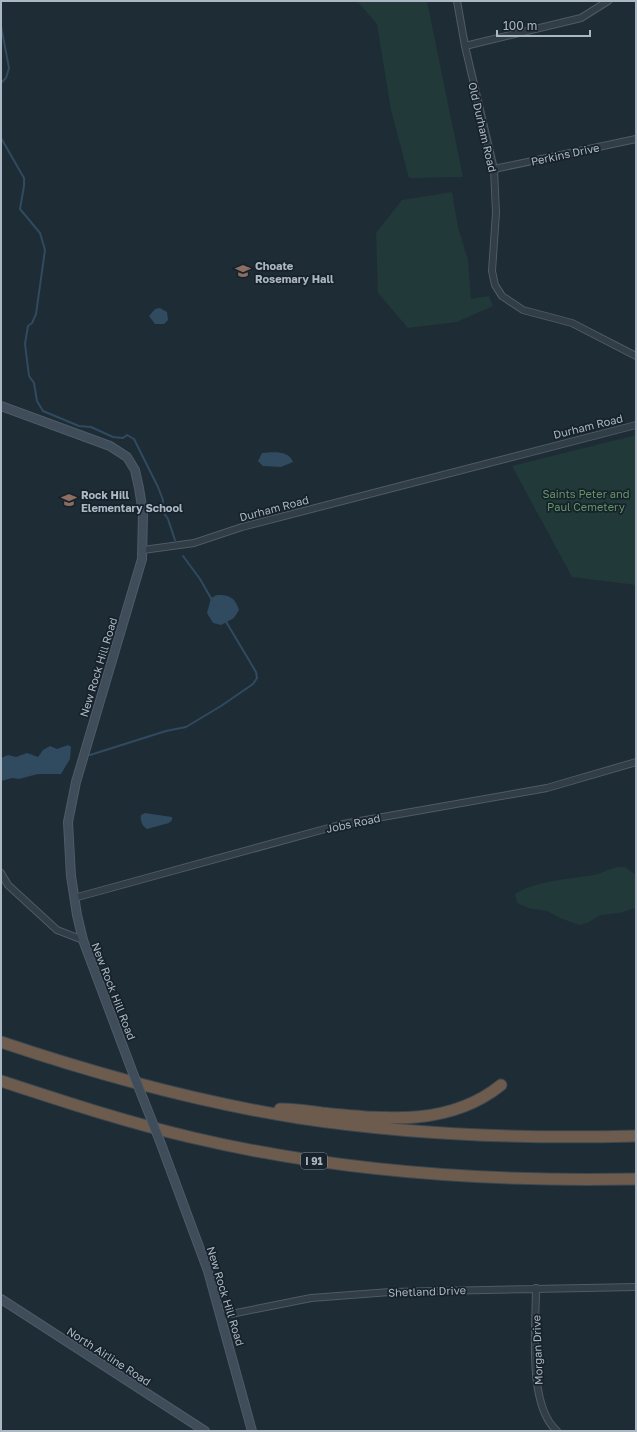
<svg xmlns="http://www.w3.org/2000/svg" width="637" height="1432" viewBox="0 0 637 1432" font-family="'Golos Text',sans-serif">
<rect width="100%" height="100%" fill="#1e2c36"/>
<path fill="#213938" d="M357,1H427L463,177L409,178L391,110L377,24Z
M452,192L458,227L468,260L471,299L489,296L493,306L457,322L408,328L378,293L376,233L402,200Z
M636,435V585L572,577L512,466Z
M618,867H625L636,875V908L619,913L601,915L587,923L579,925L560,918L547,911L528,908L517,903L515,894C535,881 570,879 594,875C602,873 609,869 618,867Z"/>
<path fill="#304a5f" d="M160,308L167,312L168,320L164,324H155L149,316L155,309Z
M262,453C273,452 289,450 293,462L281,467L263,466L258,461Z
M217,595C229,595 235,597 239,610L234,618L221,625L213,623L207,613L211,598Z
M68,745L71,747L70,759L61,774H38L19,779L12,778L1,781V758L8,755L16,757L27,753L38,757L43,750L50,746L57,749Z
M145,813L172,817V820L169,823L147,829C142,826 140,821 141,815Z"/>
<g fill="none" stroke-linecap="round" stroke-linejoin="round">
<path stroke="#304a5f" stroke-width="2" d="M1,26L9,68L6,78L1,83
M1,138L24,178V186L20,209L40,233L45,250L36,314L32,323L28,326L25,344L29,376L34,383L37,401L43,411L79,426L91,427L113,437L123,438L127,435L134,439L158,487L163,500L162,510L168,519L175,540
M183,556L200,579L212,600
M90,755L166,731L186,727L221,706L253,684L257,678L256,672L225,620"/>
<g stroke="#4f5b65" stroke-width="8">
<path id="street" d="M457,1L465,46L494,169L496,213L492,271L495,285L502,296L523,310L572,323L636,356
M465,46L581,18L608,1
M494,169L636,139
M143,550L194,543L242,527L636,425
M1,873L8,885L57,930L83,940
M74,898L343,824L547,788L636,762
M536,1288C536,1326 527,1405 557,1431
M221,1316L311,1298L390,1292L636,1287"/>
</g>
<g stroke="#4f5b65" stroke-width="10">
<path id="secondary" d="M1,406L110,446L127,457L135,470L139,488L143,513L142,559L76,782L68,822L71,876L77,915L83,940L131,1068
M161,1144L208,1271L252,1431
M1,1299L205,1431"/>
</g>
<g stroke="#3c4851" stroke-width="13">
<path id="highway" d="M1,1042C99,1075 197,1102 299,1118C411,1135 523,1139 636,1136
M1,1081C65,1102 129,1123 194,1138C339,1172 487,1182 636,1179
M280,1109C294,1109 308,1111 322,1113C385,1119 449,1127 501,1085"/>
</g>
<use href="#street" stroke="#313d47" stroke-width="6"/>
<use href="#secondary" stroke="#3f4d5a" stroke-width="8"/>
<use href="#highway" stroke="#6d5c4e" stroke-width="11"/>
<g stroke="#4f5b65" stroke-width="10" stroke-linecap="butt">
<path id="secondary-bridge" d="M131,1068L161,1144"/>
</g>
<use href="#secondary-bridge" stroke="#3f4d5a" stroke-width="8"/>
</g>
<defs>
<g id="university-bare" transform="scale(1.2)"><path d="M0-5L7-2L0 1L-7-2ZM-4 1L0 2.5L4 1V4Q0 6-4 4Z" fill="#8d6e63" stroke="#17222b" stroke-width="2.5" paint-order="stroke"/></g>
<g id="school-bare" transform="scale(1.2)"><path d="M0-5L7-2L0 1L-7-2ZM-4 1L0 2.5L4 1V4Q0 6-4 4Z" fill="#8d6e63" stroke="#17222b" stroke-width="2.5" paint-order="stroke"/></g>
</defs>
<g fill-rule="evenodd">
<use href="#university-bare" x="243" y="271"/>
<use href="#school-bare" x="69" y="500"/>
</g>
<g text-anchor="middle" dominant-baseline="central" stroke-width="3.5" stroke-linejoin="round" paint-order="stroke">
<rect fill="#17222b" stroke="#7f8b96" stroke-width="1" x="301" y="1153" width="26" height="16" rx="3"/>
<g font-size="10" font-weight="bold" fill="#abb8c4">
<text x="314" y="1161">I 91</text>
</g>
<g font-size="11" fill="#abb8c4" stroke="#17222b">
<text transform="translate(483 127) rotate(77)">Old Durham Road</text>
<text transform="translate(565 154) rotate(-12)">Perkins Drive</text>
<text transform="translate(588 426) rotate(-14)">Durham Road</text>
<text transform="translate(274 508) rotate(-15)">Durham Road</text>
<text transform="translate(98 667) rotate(-73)">New Rock Hill Road</text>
<text transform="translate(353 823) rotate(-12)">Jobs Road</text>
<text transform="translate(114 991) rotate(69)">New Rock Hill Road</text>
<text transform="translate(427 1291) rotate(-2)">Shetland Drive</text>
<text transform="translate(226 1296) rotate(73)">New Rock Hill Road</text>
<text transform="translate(537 1350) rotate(-92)">Morgan Drive</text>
<text transform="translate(109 1356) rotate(33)">North Airline Road</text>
</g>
<g font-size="11" font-weight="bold" fill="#abb8c4" stroke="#17222b" text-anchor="start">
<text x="255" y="265">Choate<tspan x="255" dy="13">Rosemary Hall</tspan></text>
<text x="81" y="494">Rock Hill<tspan x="81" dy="13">Elementary School</tspan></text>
</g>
<g font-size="11" fill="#629566" stroke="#17222b">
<text x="586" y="493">Saints Peter and<tspan x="586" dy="13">Paul Cemetery</tspan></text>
</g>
</g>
<rect width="637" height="1432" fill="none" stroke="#abb8c4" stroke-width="4"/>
<path d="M497 30v6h93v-6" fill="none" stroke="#abb8c4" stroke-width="2"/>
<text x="503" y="30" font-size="12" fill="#abb8c4" stroke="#17222b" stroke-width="3" paint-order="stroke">100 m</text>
</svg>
